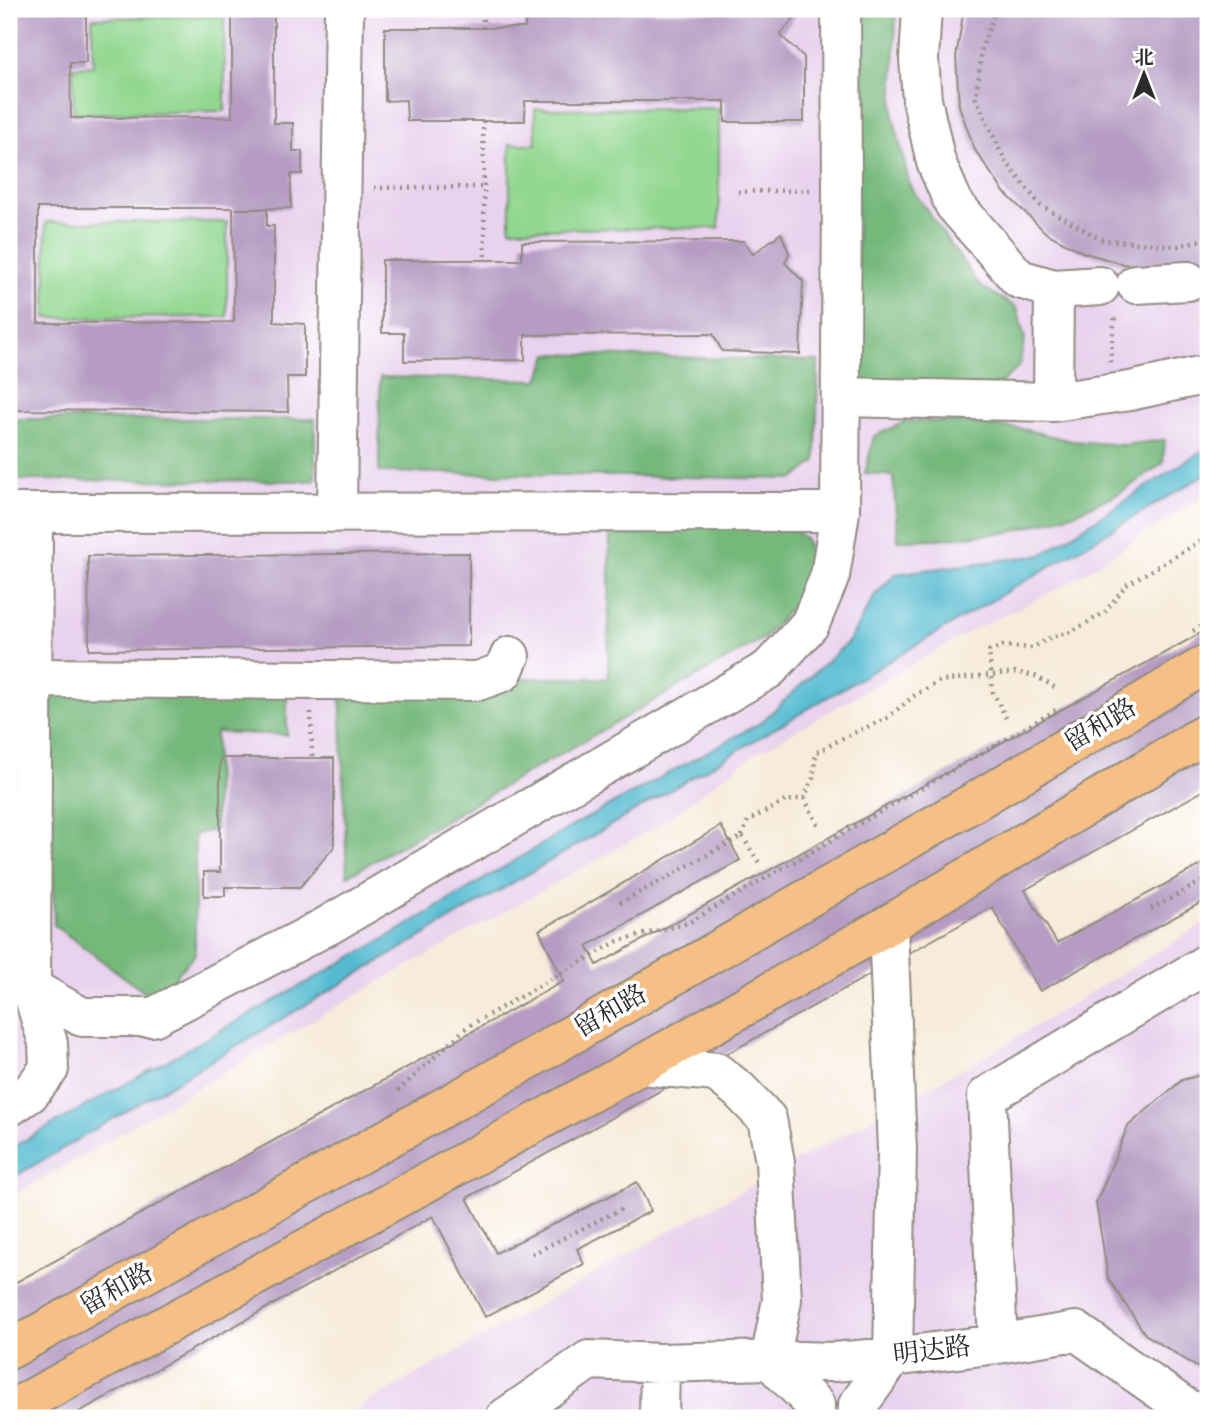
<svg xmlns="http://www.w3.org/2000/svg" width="1217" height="1427" viewBox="0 0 1217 1427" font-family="'Old Standard TT','Noto Serif SC',serif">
<rect width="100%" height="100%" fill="#fff"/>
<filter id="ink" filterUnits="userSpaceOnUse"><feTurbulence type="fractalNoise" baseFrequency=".0143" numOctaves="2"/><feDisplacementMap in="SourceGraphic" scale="14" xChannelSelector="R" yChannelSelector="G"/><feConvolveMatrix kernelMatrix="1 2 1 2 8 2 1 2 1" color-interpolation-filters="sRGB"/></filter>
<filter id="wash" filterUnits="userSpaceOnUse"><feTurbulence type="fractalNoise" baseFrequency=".00686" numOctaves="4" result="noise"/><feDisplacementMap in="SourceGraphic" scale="28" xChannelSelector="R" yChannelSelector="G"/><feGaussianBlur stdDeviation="1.57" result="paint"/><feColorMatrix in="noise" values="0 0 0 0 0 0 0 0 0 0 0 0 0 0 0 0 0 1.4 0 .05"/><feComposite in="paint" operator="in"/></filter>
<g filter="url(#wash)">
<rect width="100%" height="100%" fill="#f7ebd9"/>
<path fill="#e9d2ed" d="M9,9H1208V493L1067,584L971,631L754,754L661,824L358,994L9,1198Z
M1208,921V1418H340L691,1219L991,1053Z"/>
<path fill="#92d790" stroke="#5e815e" stroke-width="2" d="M224,16L225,111L74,114L73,67L93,66L92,18Z
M719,108V228L510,229V144H536L535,109Z
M46,222H227V317L46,318Z"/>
<path fill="#75b87a" stroke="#507252" stroke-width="2" d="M855,9H896L893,115L910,186L979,285L1017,308L1025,339L1019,366L997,387L861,383L854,122Z
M548,354L818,361L816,461L794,479L379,472L380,377L539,380Z
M9,419H315V481L9,480Z
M907,421L961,422L1023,429L1072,441L1123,445L1165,440L1163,463L1122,492L1075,513L1011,532L936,539L898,540L893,476L865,473L874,436Z
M782,522L805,538L812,561L794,604L764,638L347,876L340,689L507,678H608L610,524Z
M51,687H287V735L216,732L215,830L195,834V954L155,1000L54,925Z"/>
<path fill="#54bbd1" stroke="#40737e" stroke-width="2" d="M1208,447V473L9,1180V1149L393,934L572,826L760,723L849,641L875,595L895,574L1041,555Z"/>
<g id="blocks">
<path fill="#b69cc3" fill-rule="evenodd" d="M9,9H86V63H70L71,118L232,117V9H274V123H293V151H302V174H291V208L236,209H267V226H274V322L305,324V377H287L288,412L9,410ZM38,208H233L234,322L38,323Z
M761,9H790L795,17L780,35L804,57V122H725V101H525V121H407L406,100L385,101V28H525V12H757Z
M964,9H1208V265L1167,268L1123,264L1082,252L1046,233L1004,192L975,150L959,106L956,57Z
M781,233L789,253L785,263L803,281L800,354L722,351L713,334L525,335V360L404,361V333H382V260H522V242L744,241L753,254Z
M469,553V646L89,650L88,556Z
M1208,629V788L1025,890L1057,943L1208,861V899L1040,991L992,907L467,1198L496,1253L637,1182L651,1211L577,1249L584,1264L485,1317L433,1216L68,1418H9V1286L564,981L539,930L572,913L721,826L740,860L587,946L597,965Z
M220,758H334V847L300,887H225V896H204V872H220Z
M1208,1073V1374L1145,1334L1108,1278L1096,1203L1128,1126L1182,1080Z"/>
</g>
</g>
<g filter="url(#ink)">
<use href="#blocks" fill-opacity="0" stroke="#918b82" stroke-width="2"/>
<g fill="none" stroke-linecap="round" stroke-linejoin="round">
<g stroke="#918b82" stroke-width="42">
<path id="minor" d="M922,9L919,59L922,100L936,162L954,204L1019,279L1054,289L1100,286
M1136,284L1188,281
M841,397L1053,402L1054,289
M1053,402L1130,391L1208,374
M337,512L344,9
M9,513L840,512
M31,678L478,681L503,672L510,656
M31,988L82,1017H153L327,926L769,669L810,624L830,576L840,512L842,189L841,9
M641,1065L716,1072L739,1090L767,1119L775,1162L782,1300L770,1360L815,1405V1418
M9,1107L30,1093L49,1069L48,1043L31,988L33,513
M998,1344L987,1096L1208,963
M505,1418L589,1360L660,1363L770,1360L833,1362L893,1357L998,1344L1076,1331L1190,1411H1208
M659,1418L660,1363
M858,1418V1405L893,1357L897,1150L888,925"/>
</g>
<g stroke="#918b82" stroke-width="42">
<path id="major" d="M9,1350L521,1064L974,802L1208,663
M9,1411L641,1065L888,925L1208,732"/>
</g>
<path stroke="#918b82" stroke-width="4.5" stroke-dasharray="2 5" stroke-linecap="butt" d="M996,9L982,48L976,98L1004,159L1040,205L1103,240L1178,246L1208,238
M483,28V9
M483,121L485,260
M374,188L483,187
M738,192L810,190
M1110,362L1115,315
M1193,631L1208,622
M311,712L312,758
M1006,718L993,692L989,651L1003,646L1032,648L1051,637L1071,632L1104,613L1126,585L1208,537
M804,798L820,828
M742,836L748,821L785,801L804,798L813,778L816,753L845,737L887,718L915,695L940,681L1015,672L1035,676L1056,688
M620,903L742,836L760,864
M1151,909L1208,878
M398,1091L467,1027L618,941L688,923L1058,709
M532,1254L623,1208"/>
<use href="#minor" stroke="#fff" stroke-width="38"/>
<use href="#major" stroke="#f5bf86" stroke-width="38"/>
</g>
</g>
<g text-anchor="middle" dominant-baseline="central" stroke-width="7" stroke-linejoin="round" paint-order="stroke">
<g font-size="26" fill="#2b2b2b" stroke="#fff">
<text transform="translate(1101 726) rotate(-31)">留和路</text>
<text transform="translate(611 1012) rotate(-30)">留和路</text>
<text transform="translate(117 1290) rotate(-29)">留和路</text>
<text transform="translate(932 1352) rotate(-7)">明达路</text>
</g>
</g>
<rect width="1217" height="1427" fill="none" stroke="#fff" stroke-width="35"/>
<g transform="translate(1144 74)" stroke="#ffffff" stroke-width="5" paint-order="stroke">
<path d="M0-5L12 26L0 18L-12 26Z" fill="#2b2b2b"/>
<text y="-10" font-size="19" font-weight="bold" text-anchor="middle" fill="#2b2b2b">北</text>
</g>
</svg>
